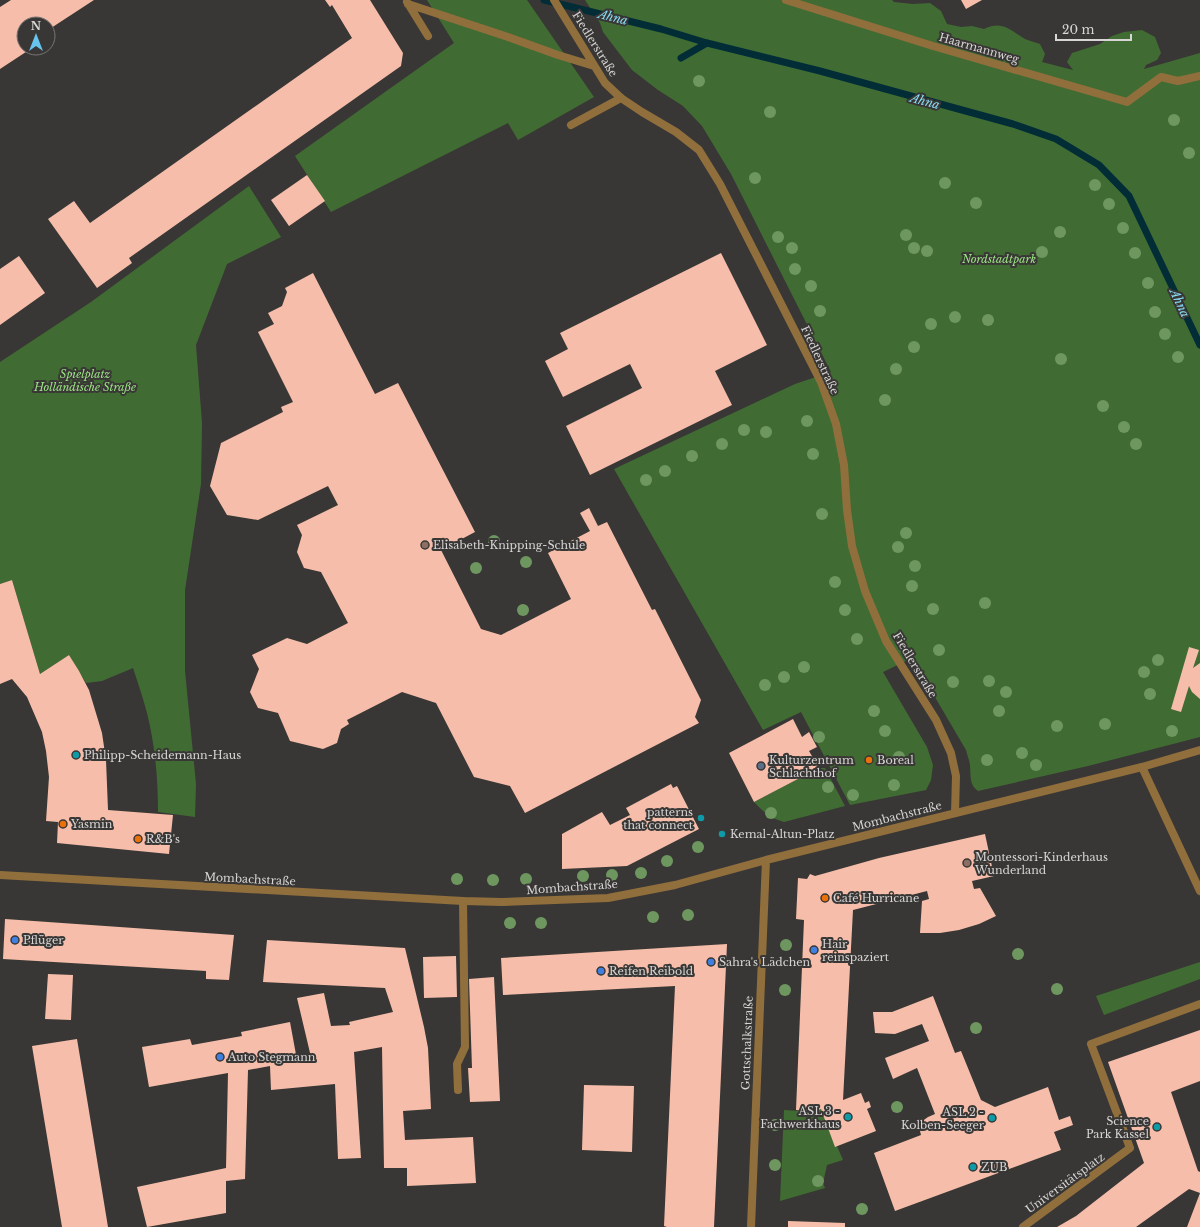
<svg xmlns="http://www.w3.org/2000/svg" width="1200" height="1227" viewBox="0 0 1200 1227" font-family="'Libre Baskerville',serif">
<rect width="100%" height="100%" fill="#393735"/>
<path fill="#406c33" d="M427,0H527L594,97L518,140L508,123L331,212L295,156L454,43Z
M585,0H892L894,2L913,4L930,3L941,11L947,24L961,27L972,26L984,29C1002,20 1010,30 1025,39C1029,41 1035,42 1040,44L1045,54L1042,62L1073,70L1067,62L1072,53L1100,44L1112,36L1124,32L1142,30L1155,37L1161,53L1157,60L1146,65L1144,69L1200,53V737L1088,766L978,791C969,785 971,776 970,766C970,761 967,755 966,750L912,658L883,672L927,747L933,765L931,780L926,790L850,805L801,712L763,730L614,469L795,384L831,372L731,174L702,126L683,106L658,90L632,70L603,32L600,23Z
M249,186L281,237L227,264L196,345L202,423L201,484L185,590V671L196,784L195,817L158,812C158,778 155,745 147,713C143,698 138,683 133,668L102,681L86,683L69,655L40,674L12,580L0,584V362L91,302Z
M819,768H825L845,806L784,822L770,817L761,809L754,802Z
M1200,962V979L1104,1015L1096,996Z
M821,1109L843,1160L827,1165L823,1183L825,1188L780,1201L784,1110L814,1112Z"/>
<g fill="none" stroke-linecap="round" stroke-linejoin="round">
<path stroke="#022d37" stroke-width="7" d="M544,0L661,29L707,43L820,71L1013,124L1056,139L1099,165L1129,196L1200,345
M681,58L707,43"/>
</g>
<path fill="#f6beaa" d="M11,0H94L48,30V24H24V48H32L0,69V7Z
M325,0H370L403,53L401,66L129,258L132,263L97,288L48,219L74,201L90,223L352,38L332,5L330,7Z
M961,0H982L966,9Z
M307,175L325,201L289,226L271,200Z
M721,253L767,345L715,371L732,405L590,475L566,426L642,388L630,364L563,397L545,361L568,349L560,333Z
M19,256L45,293L0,325V269Z
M313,273L375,394L398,383L475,532L441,550L481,629L501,635L571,599L548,553L590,531L580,513L589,508L598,526L607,522L652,610L655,609L701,700L695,717L699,723L525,813L510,786L474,777L436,703L402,692L347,720L349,724L341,729L337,743L323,749L290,741L278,713L258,708L250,692L259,669L252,655L287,638L307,644L348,623L321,572L304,568L297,552L302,535L297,525L338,505L328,486L258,520L227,515L210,486L221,443L283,412L281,407L293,402L258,332L274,324L268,313L282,306L287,292L285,288Z
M12,580L40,674L69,655L79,671L89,690L102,733L106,760L108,810L173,815L169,854L57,843L58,822L46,821L49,777L46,751L42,732L27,697L12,679L0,684V584Z
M1189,647L1199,650L1193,668L1200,663V699L1192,692L1189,686L1181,712L1171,709Z
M793,719L802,737L809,732L817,747L809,751L819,768L754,802L729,753Z
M671,784L673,788L677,786L699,829L627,866L562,869V834L602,812L610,825L630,815L626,808Z
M985,834L994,876L972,881L974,889L980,888L996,916L979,924L959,930L940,933H920L922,901L929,899L927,891L853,910L843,1100L861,1093L865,1103L869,1101L871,1107L867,1109L876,1131L835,1147L821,1109L814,1112L796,1110L804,920L796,919L798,878L807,879L810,874L815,876L879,858Z
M5,919L234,935L229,980L206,979V971L3,959Z
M267,940L405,948L424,1027L428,1048L431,1109L403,1111L405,1140L473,1137L476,1183L407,1186V1168H384L382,1047L354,1052L361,1158L338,1159L335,1084L271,1090L270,1066L248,1070L245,1179L226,1181V1213L147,1227L137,1187L226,1168L228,1073L149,1087L142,1047L190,1039L192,1045L242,1036L241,1032L290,1022L297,1060L311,1057L297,998L324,993L331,1026L350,1025L349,1022L393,1012L385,988L263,982Z
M727,944L714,1227H667L664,1226L675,986L503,995L501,958Z
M456,956L457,997L424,998L423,957Z
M48,974L73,975L71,1020L45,1019Z
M494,977L500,1101L470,1102L468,1068H472L469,979Z
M933,996L955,1053L961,1051L981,1100L995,1107L1048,1087L1059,1120L1070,1116L1073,1125L1054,1132L1061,1150L895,1211L874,1153L921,1135L920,1131L921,1122L928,1117L935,1114L917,1068L893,1079L885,1058L929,1041L922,1024L895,1034L875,1033L873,1012H892Z
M1200,1030V1081L1171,1092L1198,1171L1200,1172V1227H1187L1200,1193L1189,1189L1136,1227H1057L1076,1216L1144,1163L1108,1062Z
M77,1039L88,1105L108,1227H62L32,1046Z
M584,1085L634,1086L632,1152L582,1150Z
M788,1221L845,1223V1227H788Z"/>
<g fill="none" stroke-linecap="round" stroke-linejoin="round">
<path stroke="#916f3d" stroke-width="8" d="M786,0L933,46L1127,102L1161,77L1178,81L1200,76
M571,125L621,98
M1142,767L1200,891
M458,1090L457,1064L465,1047L463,901
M1023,1227L1130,1148L1091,1044L1200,1004"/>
<path stroke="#916f3d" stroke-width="8" d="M554,0L605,83L621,98L642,112L676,132L699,150L720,184L821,382L836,424L844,465L847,510L852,546L865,591L886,641L936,720L951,753L956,776L955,813
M407,2L428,36
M408,4L508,37L558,55L594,66
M0,875L463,901L502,902L608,898L675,885L766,860L1142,767L1200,750
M751,1227L766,860"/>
</g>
<g fill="#6e9760">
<circle cx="699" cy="81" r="6"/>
<circle cx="770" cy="112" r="6"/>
<circle cx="1174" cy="120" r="6"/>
<circle cx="1189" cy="153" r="6"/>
<circle cx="755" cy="178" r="6"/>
<circle cx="945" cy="183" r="6"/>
<circle cx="1095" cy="185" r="6"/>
<circle cx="976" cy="203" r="6"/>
<circle cx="1109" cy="204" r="6"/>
<circle cx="1123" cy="228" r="6"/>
<circle cx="1060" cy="232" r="6"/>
<circle cx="906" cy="235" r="6"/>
<circle cx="778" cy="237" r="6"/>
<circle cx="792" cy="248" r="6"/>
<circle cx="914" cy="248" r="6"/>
<circle cx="927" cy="251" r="6"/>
<circle cx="1042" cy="252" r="6"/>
<circle cx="1135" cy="253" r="6"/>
<circle cx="795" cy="269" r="6"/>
<circle cx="1148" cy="283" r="6"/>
<circle cx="811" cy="286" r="6"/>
<circle cx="820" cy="311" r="6"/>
<circle cx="1155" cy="312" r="6"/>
<circle cx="955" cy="317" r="6"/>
<circle cx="988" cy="320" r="6"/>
<circle cx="931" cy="324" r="6"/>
<circle cx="1165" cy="334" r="6"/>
<circle cx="914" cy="347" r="6"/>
<circle cx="1178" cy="357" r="6"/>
<circle cx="1061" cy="359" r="6"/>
<circle cx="896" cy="369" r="6"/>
<circle cx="885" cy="400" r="6"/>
<circle cx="1103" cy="406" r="6"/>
<circle cx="807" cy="421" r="6"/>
<circle cx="1124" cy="427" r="6"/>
<circle cx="744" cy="430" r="6"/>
<circle cx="766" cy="432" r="6"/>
<circle cx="722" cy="444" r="6"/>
<circle cx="1136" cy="444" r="6"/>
<circle cx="813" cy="454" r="6"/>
<circle cx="692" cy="456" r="6"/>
<circle cx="665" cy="471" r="6"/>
<circle cx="646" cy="480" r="6"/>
<circle cx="822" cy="514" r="6"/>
<circle cx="906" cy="533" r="6"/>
<circle cx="494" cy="541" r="6"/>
<circle cx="898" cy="547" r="6"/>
<circle cx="526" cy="562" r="6"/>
<circle cx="915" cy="566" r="6"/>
<circle cx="476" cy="568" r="6"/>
<circle cx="835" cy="582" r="6"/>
<circle cx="912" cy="586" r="6"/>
<circle cx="985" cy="603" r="6"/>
<circle cx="933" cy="609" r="6"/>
<circle cx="523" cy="610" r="6"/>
<circle cx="845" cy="610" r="6"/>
<circle cx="857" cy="639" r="6"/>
<circle cx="939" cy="650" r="6"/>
<circle cx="1158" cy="660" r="6"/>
<circle cx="804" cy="667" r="6"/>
<circle cx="1144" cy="672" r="6"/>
<circle cx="784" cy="677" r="6"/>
<circle cx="989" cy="681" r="6"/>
<circle cx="953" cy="682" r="6"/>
<circle cx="765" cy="685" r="6"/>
<circle cx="1006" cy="692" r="6"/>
<circle cx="1150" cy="694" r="6"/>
<circle cx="874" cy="711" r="6"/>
<circle cx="999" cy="711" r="6"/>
<circle cx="1105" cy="724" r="6"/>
<circle cx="1057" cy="726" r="6"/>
<circle cx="885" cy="731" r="6"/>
<circle cx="1172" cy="731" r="6"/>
<circle cx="819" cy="737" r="6"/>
<circle cx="1022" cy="753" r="6"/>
<circle cx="899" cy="757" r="6"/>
<circle cx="987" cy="760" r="6"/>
<circle cx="1036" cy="765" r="6"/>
<circle cx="894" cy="785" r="6"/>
<circle cx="828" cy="787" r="6"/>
<circle cx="853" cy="795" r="6"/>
<circle cx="771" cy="813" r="6"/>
<circle cx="698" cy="847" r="6"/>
<circle cx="667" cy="861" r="6"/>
<circle cx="641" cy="873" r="6"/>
<circle cx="612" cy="875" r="6"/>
<circle cx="583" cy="876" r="6"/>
<circle cx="457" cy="879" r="6"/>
<circle cx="526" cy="879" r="6"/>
<circle cx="493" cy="880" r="6"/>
<circle cx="688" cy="915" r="6"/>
<circle cx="653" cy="917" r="6"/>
<circle cx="510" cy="923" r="6"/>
<circle cx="541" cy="923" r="6"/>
<circle cx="786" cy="945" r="6"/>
<circle cx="1018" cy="954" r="6"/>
<circle cx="1057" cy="989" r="6"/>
<circle cx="785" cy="990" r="6"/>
<circle cx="976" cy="1028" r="6"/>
<circle cx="897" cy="1107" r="6"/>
<circle cx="775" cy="1125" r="6"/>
<circle cx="775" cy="1165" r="6"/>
<circle cx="818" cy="1181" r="6"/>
<circle cx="862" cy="1209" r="6"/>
</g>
<g fill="#8d6e63" stroke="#393735" stroke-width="1.5">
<circle cx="425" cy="545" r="4"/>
<circle cx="967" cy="863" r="4"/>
</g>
<g fill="#0f9aa8" stroke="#393735" stroke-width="1.5">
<circle cx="76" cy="755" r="4"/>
<circle cx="701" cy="818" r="4"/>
<circle cx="722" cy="834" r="4"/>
<circle cx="848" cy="1117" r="4"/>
<circle cx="992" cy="1118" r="4"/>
<circle cx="1157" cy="1127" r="4"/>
<circle cx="973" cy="1167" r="4"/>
</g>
<g fill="#e8710a" stroke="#393735" stroke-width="1.5">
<circle cx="869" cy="760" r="4"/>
<circle cx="63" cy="824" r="4"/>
<circle cx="138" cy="839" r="4"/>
<circle cx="825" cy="898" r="4"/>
</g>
<circle fill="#5c6f8a" stroke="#393735" stroke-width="1.5" cx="761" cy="766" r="4"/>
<g fill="#3f7fe0" stroke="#393735" stroke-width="1.5">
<circle cx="15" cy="940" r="4"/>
<circle cx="814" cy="950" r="4"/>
<circle cx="711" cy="962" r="4"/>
<circle cx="601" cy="971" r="4"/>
<circle cx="220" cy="1057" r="4"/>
</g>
<g text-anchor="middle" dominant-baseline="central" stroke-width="4" stroke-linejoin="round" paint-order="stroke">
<g font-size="11" fill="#d7d5d5" stroke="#393735">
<text transform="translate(595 44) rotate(58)">Fiedlerstraße</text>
<text transform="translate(979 48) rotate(16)">Haarmannweg</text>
<text transform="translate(820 360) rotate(65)">Fiedlerstraße</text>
<text transform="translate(915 665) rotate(59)">Fiedlerstraße</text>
<text transform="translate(897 816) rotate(-14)">Mombachstraße</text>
<text transform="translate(250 879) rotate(3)">Mombachstraße</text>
<text transform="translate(572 887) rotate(-4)">Mombachstraße</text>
<text transform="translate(747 1043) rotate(-88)">Gottschalkstraße</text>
<text transform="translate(1065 1183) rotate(-36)">Universitätsplatz</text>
</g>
<g font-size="11" font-style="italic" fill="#9ae584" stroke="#393735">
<text x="999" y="259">Nordstadtpark</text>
<text x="85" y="374">Spielplatz<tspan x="85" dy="13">Holländische Straße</tspan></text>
</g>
<g font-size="11" fill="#d7d5d5" stroke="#393735" text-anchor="start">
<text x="433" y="545">Elisabeth-Knipping-Schule</text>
<text x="84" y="755">Philipp-Scheidemann-Haus</text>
<text x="769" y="760">Kulturzentrum<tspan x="769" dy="13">Schlachthof</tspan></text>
<text x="877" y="760">Boreal</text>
<text x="693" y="812" text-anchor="end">patterns<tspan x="693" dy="13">that connect</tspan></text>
<text x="71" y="824">Yasmin</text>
<text x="730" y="834">Kemal-Altun-Platz</text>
<text x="146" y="839">R&amp;B's</text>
<text x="975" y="857">Montessori-Kinderhaus<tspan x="975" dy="13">Wunderland</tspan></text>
<text x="833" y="898">Café Hurricane</text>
<text x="23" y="940">Pflüger</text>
<text x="822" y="944">Hair<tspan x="822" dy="13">reinspaziert</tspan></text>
<text x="719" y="962">Sahra's Lädchen</text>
<text x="609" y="971">Reifen Reibold</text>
<text x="228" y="1057">Auto Stegmann</text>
<text x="840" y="1111" text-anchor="end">ASL 3 -<tspan x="840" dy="13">Fachwerkhaus</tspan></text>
<text x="984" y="1112" text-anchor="end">ASL 2 -<tspan x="984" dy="13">Kolben-Seeger</tspan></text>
<text x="1149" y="1121" text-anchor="end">Science<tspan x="1149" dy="13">Park Kassel</tspan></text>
<text x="981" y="1167">ZUB</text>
</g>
<g font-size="12" font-style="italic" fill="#89def6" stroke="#393735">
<text transform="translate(613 17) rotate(14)">Ahna</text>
<text transform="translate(925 101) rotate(15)">Ahna</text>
<text transform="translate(1180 303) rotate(65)">Ahna</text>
</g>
</g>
<g transform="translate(36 36)"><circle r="19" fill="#393735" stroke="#787675"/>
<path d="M0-3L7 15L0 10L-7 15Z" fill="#66c4ef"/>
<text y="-6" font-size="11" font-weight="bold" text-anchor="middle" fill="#d7d5d5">N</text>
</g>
<path d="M1056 34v6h75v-6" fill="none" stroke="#d7d5d5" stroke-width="2"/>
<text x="1062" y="34" font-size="12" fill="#d7d5d5" stroke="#393735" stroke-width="3" paint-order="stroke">20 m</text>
</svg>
